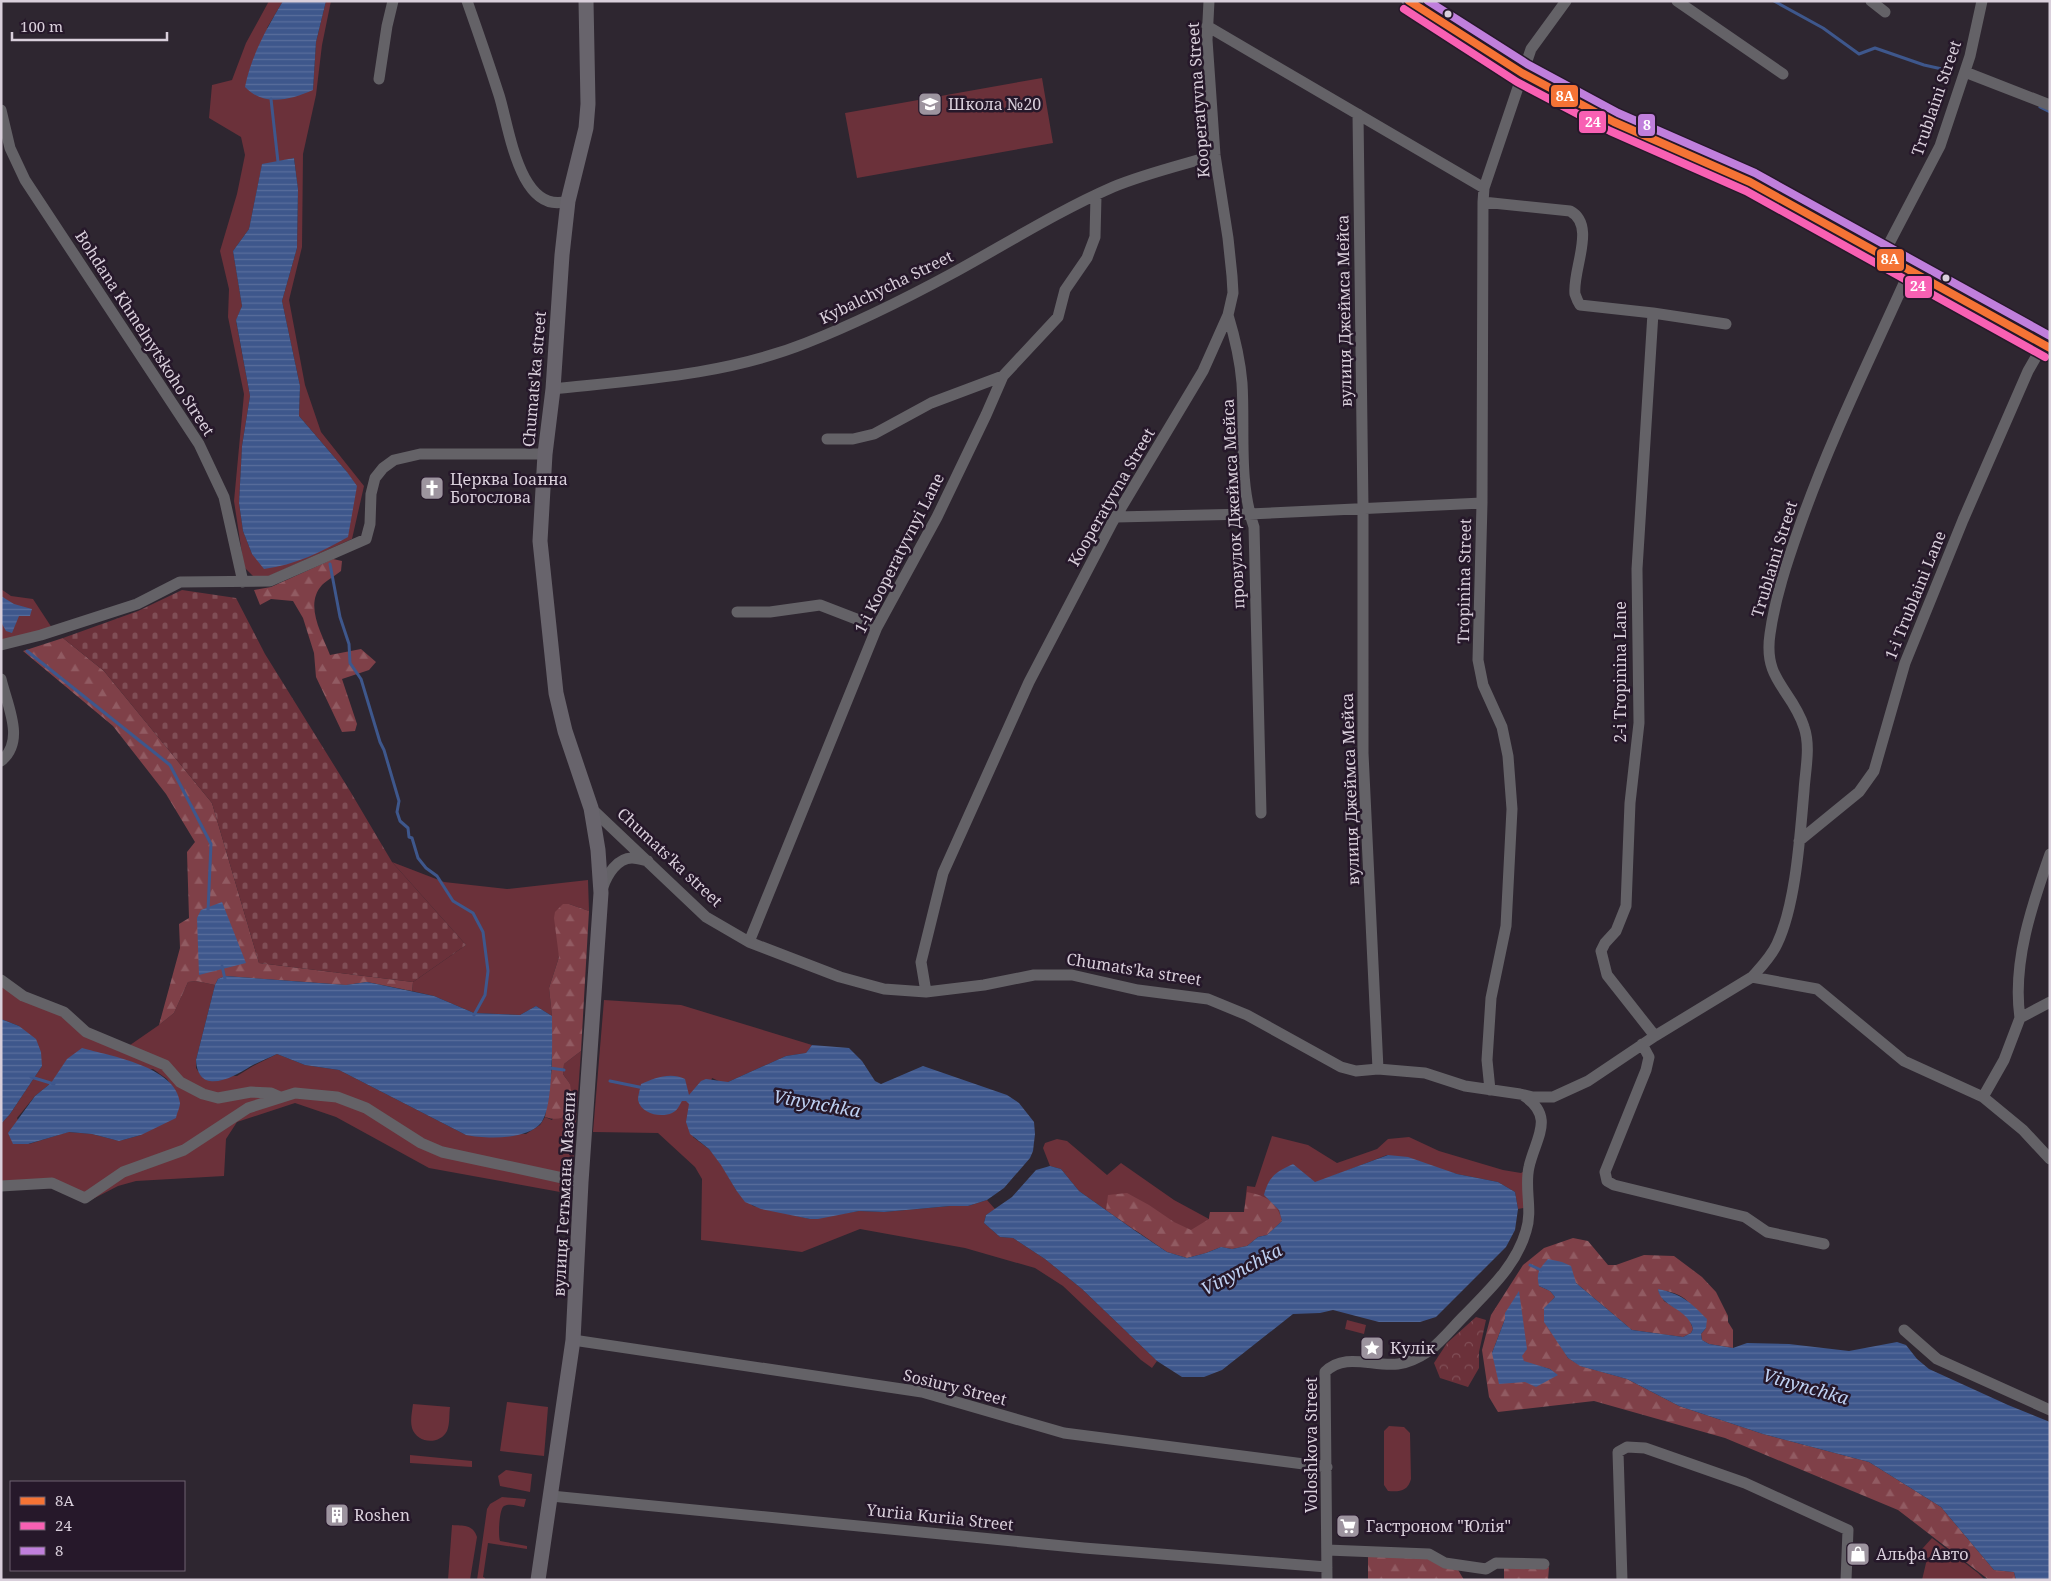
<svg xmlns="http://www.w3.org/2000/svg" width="2051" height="1581" viewBox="0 0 2051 1581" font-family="'Noto Serif',serif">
<defs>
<pattern id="forest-firs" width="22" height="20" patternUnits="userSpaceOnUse" patternTransform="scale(1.25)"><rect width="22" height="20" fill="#7f4048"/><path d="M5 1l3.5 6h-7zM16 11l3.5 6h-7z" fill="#915b62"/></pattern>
<pattern id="cemetery-stones" width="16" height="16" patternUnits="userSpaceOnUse" patternTransform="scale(1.25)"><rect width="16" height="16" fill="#6b313a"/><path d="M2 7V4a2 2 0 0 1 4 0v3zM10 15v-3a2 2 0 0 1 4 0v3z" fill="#804e56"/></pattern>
<pattern id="park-crowns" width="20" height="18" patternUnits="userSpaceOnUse" patternTransform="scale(1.25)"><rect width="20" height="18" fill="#6b313a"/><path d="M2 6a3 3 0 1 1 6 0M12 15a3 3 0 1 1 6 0" fill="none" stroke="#804e56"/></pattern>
<pattern id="water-rules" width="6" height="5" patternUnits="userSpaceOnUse" patternTransform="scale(1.25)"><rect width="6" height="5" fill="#3e578c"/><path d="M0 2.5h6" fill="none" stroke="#596e9c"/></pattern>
</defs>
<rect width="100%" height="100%" fill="#2e2630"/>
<path fill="#6b313a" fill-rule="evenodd" d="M269,1H283L267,28L313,90L316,42L326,1H331L322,45L316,95L303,154L302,247L289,300L305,385L321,432L364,486L352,539L269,576H253L244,567L234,501L244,394L228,317L229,289L220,251L237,194L245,155L241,137L209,118L212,85L232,80L246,43ZM294,158L298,189L297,248L282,301L300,386L299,416L347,472L252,554L243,531L239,503L242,446L250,396L236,321L242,306L233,251L249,229L262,165Z
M1042,78L1053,143L857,178L845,113Z
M1,589L11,596L33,599L54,631L1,645Z
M392,862L444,882L507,889L588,880L589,911L569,904L559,957L549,988L552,1016L536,1006L520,1015L474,1013L434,996L412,991L413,982L466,945Z
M196,981L215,985L196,1060V1068L202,1077L237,1076L253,1066L277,1054L305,1065L339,1070L466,1135L526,1134L540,1125L545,1117L552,1120L570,1084L563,1074L564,1064L581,1051L571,1194L429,1168L336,1117L295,1103L237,1122L226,1139L224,1176L136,1181L118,1186L85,1203L51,1188L1,1189V1124L10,1114L42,1066L19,1026L1,1019V984L62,1015L120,1052L159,1025L174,1013L188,982ZM153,1069L167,1079L176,1093L141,1135L119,1141L92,1134L68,1132L29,1144L17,1118L35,1096L51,1083Z
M604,1000L681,1005L812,1045L806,1053L786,1056L728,1082H721L712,1078L693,1137L709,1149L722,1165L736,1190L753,1206L810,1219L859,1211L884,1212L950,1206H968L987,1200L995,1209L986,1215L984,1223L1000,1237L1013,1238L1045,1259L1082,1289L1157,1361L1152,1368L1141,1360L1063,1286L1035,1268L965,1248L860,1229L802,1252L701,1240L702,1179L695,1167L658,1133L593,1132Z
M1272,1136L1308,1145L1337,1163L1377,1149L1388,1139L1409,1137L1439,1151L1503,1170L1521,1173L1529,1168V1207L1518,1209L1515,1192L1498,1182L1457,1174L1387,1155L1315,1183L1267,1235L1134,1230L1079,1191L1061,1169L1050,1166L1043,1148L1045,1143L1057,1139L1067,1141L1107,1175L1121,1163L1174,1200L1209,1219L1210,1212H1244L1247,1186L1255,1187Z
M1347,1320L1366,1325L1364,1334L1345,1329Z
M507,1402L548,1407L544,1456L500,1451Z
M413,1404L450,1407C449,1414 450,1424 447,1431C440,1445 417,1444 412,1428C410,1421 412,1412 413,1404Z
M1389,1426L1404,1427L1410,1433L1411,1479C1408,1491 1400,1492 1388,1491L1384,1485V1431Z
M410,1455L472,1461V1467L410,1463Z
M506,1470L532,1474L530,1492L500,1486L498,1476Z
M502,1497L526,1499L524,1507C518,1506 510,1503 504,1506C499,1509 498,1536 500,1541L527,1546V1549L488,1543L483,1577L485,1578V1580H477L487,1509L490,1504Z
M452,1525C463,1526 473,1524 477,1537L470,1580H448Z
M1932,1538L1978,1573L1985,1580H1922L1926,1563L1922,1549Z"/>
<path fill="url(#forest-firs)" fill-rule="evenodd" d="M333,559L342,561L341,571C335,576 327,580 322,585C304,605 322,634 330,655L361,649L376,662L369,670L342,679L357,724L355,731L342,732L316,677L314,653L303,618L293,601L271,599L260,605L254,590L271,587Z
M63,638L104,671L212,803L259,963L413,982L412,991L367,982L346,985L225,976L218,979L215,985L196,981L188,982L174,1013L159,1025L180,948L179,924L189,918L187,852L195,842L166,794L113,726L23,651Z
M563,904H569L589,911L581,1051L564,1064L563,1074C565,1077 568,1081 570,1084C571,1089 571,1095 571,1100C570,1117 561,1122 545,1117L552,1068V1016L549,988L559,957L554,918L555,912Z
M1247,1192C1266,1196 1276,1200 1282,1221L1267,1235L1258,1237L1247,1246L1232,1249L1221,1247L1206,1253L1187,1258L1167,1252L1106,1210L1108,1195L1127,1193L1149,1205L1174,1222L1191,1230L1209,1219L1210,1212H1244Z
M1573,1238L1588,1241L1608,1265H1616L1644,1255L1674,1256L1702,1277L1716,1292L1728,1316V1322L1733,1330V1348L1709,1344L1702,1340L1701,1334L1706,1328C1694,1305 1685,1292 1658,1290L1664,1301L1688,1316L1693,1329L1691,1333L1683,1337L1632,1330L1576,1283L1539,1286L1550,1291L1555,1297L1545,1308L1557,1340L1568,1358L1581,1366L1627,1379L1679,1406L1763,1434L1869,1462L1941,1507L1994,1570L2014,1572L2016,1580H1989L1898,1510L1725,1438L1594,1401L1498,1412L1489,1397L1482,1350L1491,1315L1523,1265L1544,1248ZM1505,1319L1524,1362L1550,1369L1557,1375L1492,1353Z
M1368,1555L1428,1557L1457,1568L1464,1580H1368Z
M1504,1566L1549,1567L1548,1580H1504Z"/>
<path fill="url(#cemetery-stones)" d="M182,590L236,598L265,654L350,791L392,862L466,945L413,982L259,963L212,803L104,671L63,638L138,611Z"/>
<path fill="url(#park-crowns)" d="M1476,1317L1486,1320L1479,1352V1368L1468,1387L1440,1378L1434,1363L1447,1343Z"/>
<path fill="url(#water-rules)" d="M283,1H326L316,42L313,90C290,100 264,107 245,87C251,56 267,28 283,1Z
M294,158L298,189L297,248L282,301L300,386L299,416L347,472L357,486L348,537C321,552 295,565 264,569L252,554L243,531L239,503L242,446L250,396L236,320L242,306L233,251L249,229L262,164Z
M1,596L14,604L32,609L30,616H19L12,633L6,631L1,622Z
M222,902L246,963L199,975L197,918L201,910Z
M225,976L346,985L367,982L434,996L474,1013L520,1015L536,1006L552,1016C552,1038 554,1107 541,1123C527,1140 486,1139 466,1135L339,1070L305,1065L277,1054C268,1058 259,1062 251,1066C234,1077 198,1097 196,1060L215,985L218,979Z
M1,1019L19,1026L36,1039L41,1052L42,1066L10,1114L1,1124Z
M812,1045L849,1048L862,1061L875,1081L881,1084L923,1066L1007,1095L1019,1103L1034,1122L1035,1134L1033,1151L1030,1158L1004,1188L987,1200L968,1206H950L884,1212L859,1211L818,1219H810L761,1209L745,1202L736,1190L721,1165L709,1149L690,1134L686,1122L689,1104L686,1101H682C679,1106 677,1111 672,1113C661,1118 641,1114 638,1100C638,1096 640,1089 641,1084C655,1078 670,1072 685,1079L689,1095L701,1081L706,1079L728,1082L786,1056L806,1053Z
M82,1048C110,1056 176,1066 180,1103C180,1107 177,1113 176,1118L141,1135L119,1141L92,1134L69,1132L28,1144H13L8,1133L35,1096L51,1083L67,1059Z
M1388,1155L1408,1157L1457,1174L1498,1182L1515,1192L1518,1209L1515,1230L1506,1247L1436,1317L1420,1322H1379L1333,1310L1320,1313L1293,1314L1222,1370L1204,1377H1182L1157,1361L1082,1289L1045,1259L1013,1238L1000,1237L984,1223L986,1215L1012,1197L1036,1170L1050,1166L1061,1169L1079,1191L1134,1230L1167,1252L1187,1258L1206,1253L1221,1247L1232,1249L1247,1246L1258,1237L1267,1235L1282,1221L1279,1210L1264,1195C1269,1176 1276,1172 1293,1164L1315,1182Z
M1548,1259L1562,1262L1571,1266L1576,1283L1632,1330L1683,1337L1691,1333L1693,1329C1688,1308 1660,1307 1658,1289C1682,1294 1690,1302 1707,1319L1706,1328L1701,1334L1702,1340L1709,1344L1733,1348L1747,1343L1789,1344L1849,1351L1897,1342L1906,1345L1917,1359L1929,1369L2008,1405L2050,1422V1580H2016L2014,1572L1994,1570L1941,1507L1869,1462L1763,1434L1679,1406L1627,1379L1580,1366L1568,1358L1544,1322V1308L1555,1297L1550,1291L1539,1286C1536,1273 1539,1269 1548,1259Z
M1519,1291L1527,1349L1522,1356L1524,1361L1550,1369L1558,1375L1536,1387L1525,1382L1499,1384L1492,1353L1505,1319V1313Z"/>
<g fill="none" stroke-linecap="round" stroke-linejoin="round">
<path stroke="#3e578c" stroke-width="3" d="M1774,1L1823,28L1859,54L1875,48L1924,65L1951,71
M271,99L278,162
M2040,107L2050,112
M330,564L340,617L349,644L350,663L361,679L380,742L384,750L399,801L397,812L400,821L408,828L409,837L412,838L418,858L426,868L437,876L453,901L473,913L483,932L488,971L485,995L474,1015
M27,651L170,765L211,844L208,911
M222,966L225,979
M550,1068L564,1070
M31,1077L54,1084
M610,1081L644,1088
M1530,1265L1541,1270"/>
<path stroke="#646267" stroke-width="11" d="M467,1C478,32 489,64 499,95C509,126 519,216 568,201
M1677,1L1783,74
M1871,1L1885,12
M1207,26L1484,188
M1965,72L2050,105
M379,79L387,26L393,1
M1,110L10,148L25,180L199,444L224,497L243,582
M1358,114L1363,508V753L1378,1069
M1483,202L1570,211C1597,225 1572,270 1575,294C1576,297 1578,302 1580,305L1653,313L1726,324
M1883,255L1940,146L1970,56L1982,1
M1653,313L1637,569L1639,723L1630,803L1626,906L1616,931L1605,943L1601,951L1607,975L1655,1036
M1228,315C1235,338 1240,359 1242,383C1245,431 1238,481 1254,527L1261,813
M553,389C638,380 726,375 806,343C857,323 905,299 953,273C1006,244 1058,211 1113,187C1144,174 1182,165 1215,155
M827,439H853L874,434L931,403L1003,376
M1116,517L1249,514L1482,503
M737,612H770L820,605L877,627
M1,645L41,635L137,604L180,582L270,581L366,539L370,524L371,494L375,478L383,468L394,460L420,454H545
M1,679C7,705 26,741 1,761
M591,808L706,917L749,942L840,977L884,989L926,992L984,985L1034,975H1072L1138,990L1208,999L1247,1015L1341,1067L1356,1071L1378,1069L1425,1073L1465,1086L1520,1094L1533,1097H1553L1588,1081L1655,1036L1752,977L1817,989L1904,1061L1983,1097L2023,1130L2050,1159
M1799,841L1859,792L1874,771L1905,663L1963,520L2028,371L2044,343
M603,887C607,875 617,858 632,858C637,858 643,860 648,861
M749,942L877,627L937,517L986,415L1003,376L1058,317L1065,290L1087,258L1095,237L1096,196
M1752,977C1761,967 1771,957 1777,944C1796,904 1800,835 1804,791C1805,771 1811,747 1804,727C1792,689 1763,681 1770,634C1775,598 1787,562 1799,528C1830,439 1872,355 1910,270
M1,980L23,996L64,1012L86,1032L165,1065L180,1082L203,1094L218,1098L251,1092L271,1093L280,1097
M926,992L921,962L943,873L1029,682L1112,523L1203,371L1228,315L1233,293L1232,276L1228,238L1215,155L1207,40L1209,1
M2020,1018C2012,963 2032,905 2050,854
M1642,1044L1649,1057L1646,1070L1605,1172L1607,1181L1614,1185L1745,1217L1767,1232L1824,1244
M1490,1090L1487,1060L1491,998L1506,926L1512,809L1508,756L1502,727L1483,685L1478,660L1482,503L1483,202L1484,188L1531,49L1566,1
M1983,1097L2004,1060L2020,1018L2050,1002
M1,1186L52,1183L85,1198L123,1172L184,1150L248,1108L295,1093L337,1097L366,1108L421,1143L442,1152L581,1182
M1904,1330L1937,1359L2050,1410
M573,1340L922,1392L1064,1433L1327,1467
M551,1496L1084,1548L1327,1567
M1327,1550L1429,1554L1445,1563L1486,1569L1496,1563L1544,1564
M1327,1580L1325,1372C1345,1352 1372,1367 1398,1364C1409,1363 1420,1357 1429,1351C1442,1341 1453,1327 1464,1316C1488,1291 1516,1266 1526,1231C1533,1210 1524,1188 1529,1167C1535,1139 1556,1117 1524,1096
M1622,1580L1618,1452L1627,1447L1645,1448L1745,1483L1848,1530L1846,1580"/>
<path stroke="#68646c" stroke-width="15" d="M1409,1L1522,73L1614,122L1750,182L2050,348
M538,1580L573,1340L581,1182L601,893L598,850L591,808L565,731L556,693L540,541L545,454L553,389L562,255L568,201L586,128L588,104L586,1"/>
<g stroke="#26182a" stroke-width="11">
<path id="bus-1" d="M1409,1L1522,73L1614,122L1750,182L2050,348"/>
</g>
<g stroke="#26182a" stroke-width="11">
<path id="bus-2" d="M1404,9L1517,82L1610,131L1746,191L2045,357"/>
</g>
<g stroke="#26182a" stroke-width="11">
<path id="bus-3" d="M1428,1L1527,64L1618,113L1755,173L2050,336"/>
</g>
<use href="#bus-1" stroke="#f57335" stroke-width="8"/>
<use href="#bus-2" stroke="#f860b3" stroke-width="8"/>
<use href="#bus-3" stroke="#c07fdc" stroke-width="8"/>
</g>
<defs>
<g id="school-square" transform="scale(1.25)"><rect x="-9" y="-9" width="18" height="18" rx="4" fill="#9d949f" stroke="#26182a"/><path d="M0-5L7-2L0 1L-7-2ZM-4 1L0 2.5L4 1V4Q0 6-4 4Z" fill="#fff"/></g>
<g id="church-square" transform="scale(1.25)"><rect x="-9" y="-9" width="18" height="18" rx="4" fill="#9d949f" stroke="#26182a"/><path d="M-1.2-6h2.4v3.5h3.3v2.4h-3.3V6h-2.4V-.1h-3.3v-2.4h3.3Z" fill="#fff"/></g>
<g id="sight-square" transform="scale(1.25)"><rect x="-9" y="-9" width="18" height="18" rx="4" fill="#9d949f" stroke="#26182a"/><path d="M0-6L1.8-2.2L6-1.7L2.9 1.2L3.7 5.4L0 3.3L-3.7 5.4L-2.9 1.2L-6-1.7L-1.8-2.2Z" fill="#fff"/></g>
<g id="building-square" transform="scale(1.25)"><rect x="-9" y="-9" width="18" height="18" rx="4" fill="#9d949f" stroke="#26182a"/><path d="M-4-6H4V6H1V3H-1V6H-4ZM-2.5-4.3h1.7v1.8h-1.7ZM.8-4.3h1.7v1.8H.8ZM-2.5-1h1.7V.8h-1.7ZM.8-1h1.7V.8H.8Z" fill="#fff"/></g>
<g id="supermarket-square" transform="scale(1.25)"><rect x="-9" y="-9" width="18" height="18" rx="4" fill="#9d949f" stroke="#26182a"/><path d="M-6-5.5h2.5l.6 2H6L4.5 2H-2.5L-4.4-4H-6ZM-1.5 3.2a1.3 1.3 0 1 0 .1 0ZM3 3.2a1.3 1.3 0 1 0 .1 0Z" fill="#fff"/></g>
<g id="shop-square" transform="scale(1.25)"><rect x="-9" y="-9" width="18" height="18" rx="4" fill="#9d949f" stroke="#26182a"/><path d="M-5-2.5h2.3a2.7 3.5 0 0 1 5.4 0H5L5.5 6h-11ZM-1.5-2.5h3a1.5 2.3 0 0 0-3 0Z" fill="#fff"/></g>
</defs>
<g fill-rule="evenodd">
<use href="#school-square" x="930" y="104"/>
<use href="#church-square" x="432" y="488"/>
<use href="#sight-square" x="1372" y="1348"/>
<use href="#building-square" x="337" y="1515"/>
<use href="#supermarket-square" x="1348" y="1526"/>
<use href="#shop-square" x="1858" y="1554"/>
</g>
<g fill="#d9cfdb" stroke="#26182a" stroke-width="2">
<circle cx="1448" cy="14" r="4.5"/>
<circle cx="1946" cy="278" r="4.5"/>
</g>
<g text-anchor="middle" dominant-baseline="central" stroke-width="5" stroke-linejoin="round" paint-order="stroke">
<g font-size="16" fill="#d9cfdb" stroke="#26182a">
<text transform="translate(1936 98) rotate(-71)">Trublaini Street</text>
<text transform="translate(1198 100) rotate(-94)">Kooperatyvna Street</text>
<text transform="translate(886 287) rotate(-26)">Kybalchycha Street</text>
<text transform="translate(1344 311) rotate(-91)">вулиця Джеймса Мейса</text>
<text transform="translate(145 333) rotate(57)">Bohdana Khmelnytskoho Street</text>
<text transform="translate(534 379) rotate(-85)">Chumats'ka street</text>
<text transform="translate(1111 497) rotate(-60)">Kooperatyvna Street</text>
<text transform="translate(1233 504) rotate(-93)">провулок Джеймса Мейса</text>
<text transform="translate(899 553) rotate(-63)">1-i Kooperatyvnyi Lane</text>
<text transform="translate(1774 559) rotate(-73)">Trublaini Street</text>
<text transform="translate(1464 581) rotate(-89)">Tropinina Street</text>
<text transform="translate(1915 595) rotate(-68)">1-i Trublaini Lane</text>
<text transform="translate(1620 672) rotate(-90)">2-i Tropinina Lane</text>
<text transform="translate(1350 789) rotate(-92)">вулиця Джеймса Мейса</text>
<text transform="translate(670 857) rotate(43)">Chumats'ka street</text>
<text transform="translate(1134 969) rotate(9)">Chumats'ka street</text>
<text transform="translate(564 1194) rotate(-87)">вулиця Гетьмана Мазепи</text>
<text transform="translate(955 1387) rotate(14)">Sosiury Street</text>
<text transform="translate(1311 1445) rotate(-90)">Voloshkova Street</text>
<text transform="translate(940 1517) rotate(6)">Yuriia Kuriia Street</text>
</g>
<g font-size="16" fill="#d9cfdb" stroke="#26182a" text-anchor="start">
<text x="948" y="104">Школа №20</text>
<text x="450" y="479">Церква Іоанна<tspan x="450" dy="18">Богослова</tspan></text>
<text x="1390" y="1348">Кулік</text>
<text x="354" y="1515">Roshen</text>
<text x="1366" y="1526">Гастроном "Юлія"</text>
<text x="1876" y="1554">Альфа Авто</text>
</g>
<g font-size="18" font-style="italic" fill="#bed0f2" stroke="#26182a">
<text transform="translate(817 1103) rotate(10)">Vinynchka</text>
<text transform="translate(1241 1269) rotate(-28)">Vinynchka</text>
<text transform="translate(1806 1386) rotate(16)">Vinynchka</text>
</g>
</g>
<g stroke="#26182a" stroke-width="2">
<rect x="1550" y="84" width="29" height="24" rx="5" fill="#f57335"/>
<rect x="1578" y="110" width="29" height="24" rx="5" fill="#f860b3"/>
<rect x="1637" y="113" width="19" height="24" rx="5" fill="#c07fdc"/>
<rect x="1876" y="248" width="29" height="24" rx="5" fill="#f57335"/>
<rect x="1904" y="275" width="29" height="24" rx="5" fill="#f860b3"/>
</g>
<g font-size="14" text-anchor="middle" font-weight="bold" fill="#fff">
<text x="1565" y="101">8А</text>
<text x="1593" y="127">24</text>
<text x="1647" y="130">8</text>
<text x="1890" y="264">8А</text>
<text x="1918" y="291">24</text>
</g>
<rect width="2051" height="1581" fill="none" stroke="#d9cfdb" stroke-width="5"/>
<rect x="10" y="1481" width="175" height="90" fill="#26182a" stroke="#6e6171"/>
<rect x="20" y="1497" width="25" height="8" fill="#f57335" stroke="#6e6171"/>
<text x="55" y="1506" font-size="15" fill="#d9cfdb">8А</text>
<rect x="20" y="1522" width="25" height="8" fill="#f860b3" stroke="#6e6171"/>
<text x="55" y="1531" font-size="15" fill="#d9cfdb">24</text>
<rect x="20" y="1547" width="25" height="8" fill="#c07fdc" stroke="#6e6171"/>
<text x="55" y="1556" font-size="15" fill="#d9cfdb">8</text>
<path d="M12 32v8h155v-8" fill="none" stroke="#d9cfdb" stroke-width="2.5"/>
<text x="20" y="32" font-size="15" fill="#d9cfdb" stroke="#26182a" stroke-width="4" paint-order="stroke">100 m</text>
</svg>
